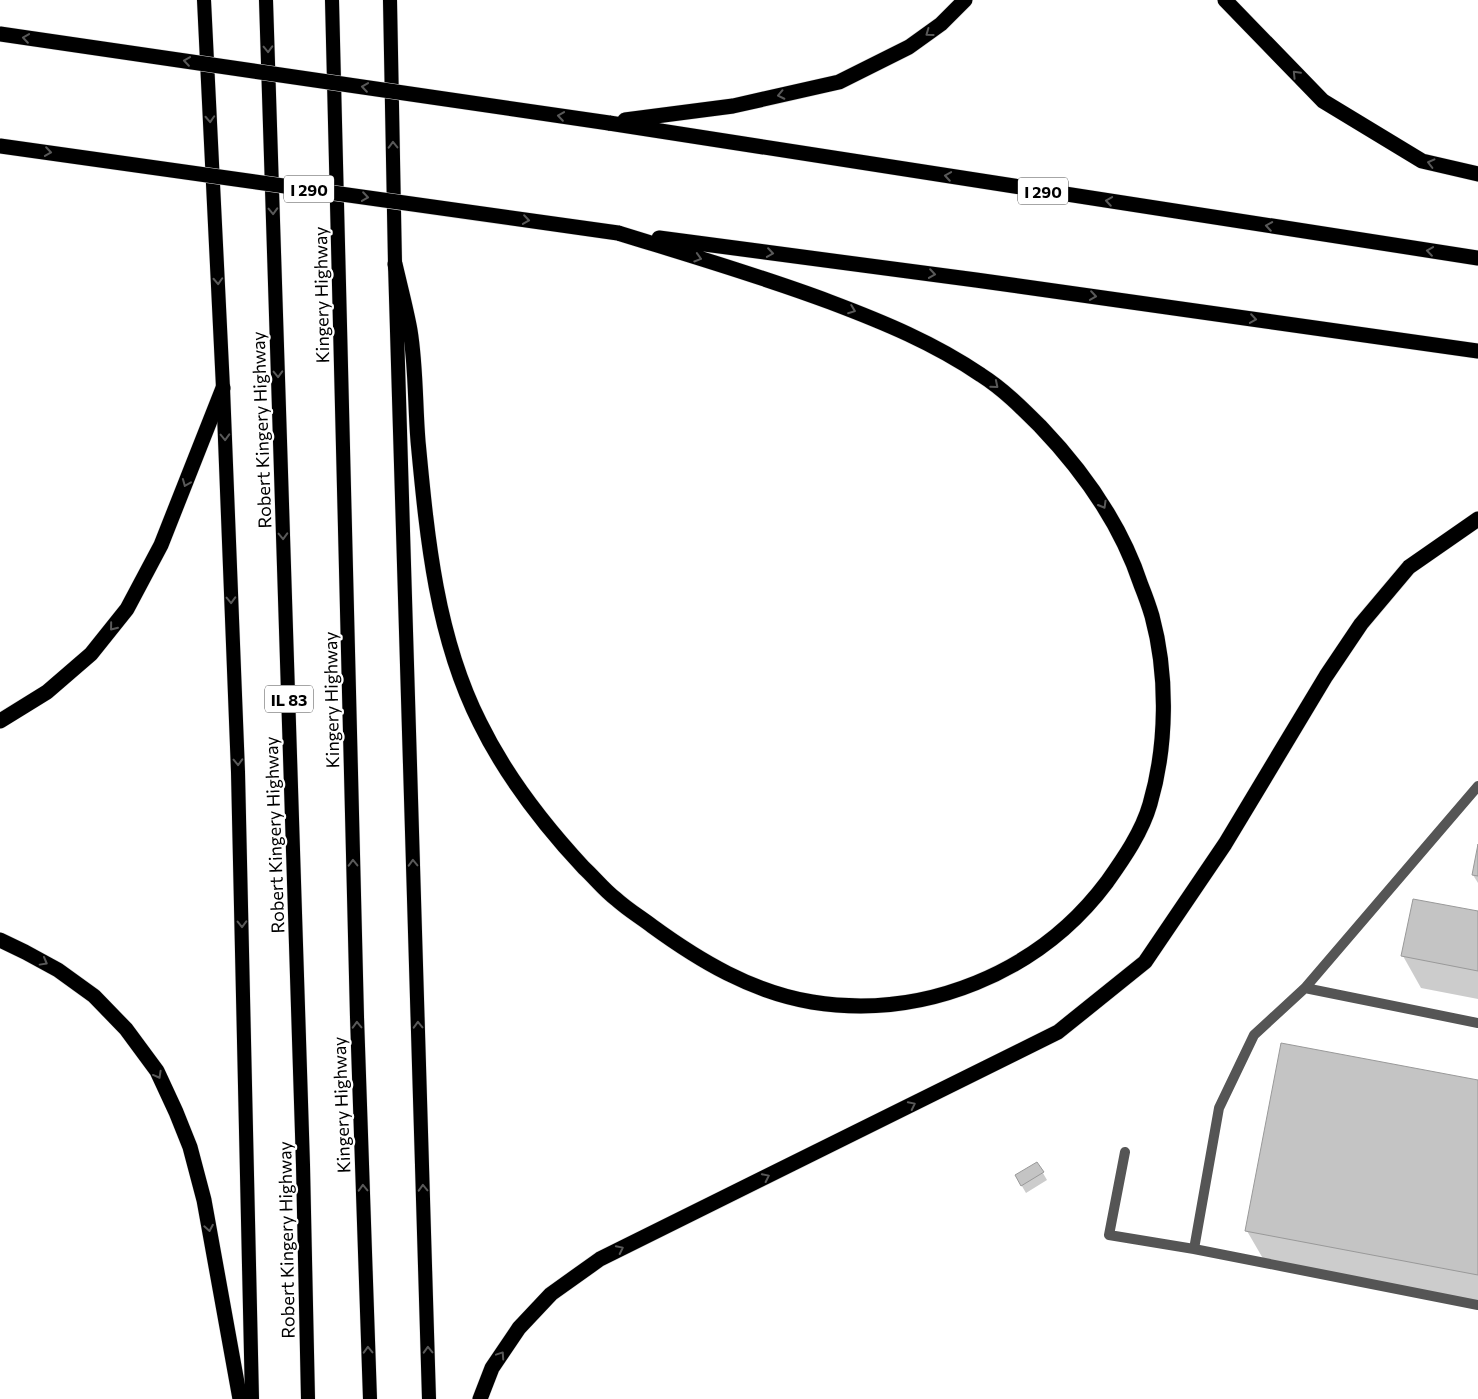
<svg xmlns="http://www.w3.org/2000/svg" width="1478" height="1399" viewBox="0 0 1478 1399" font-family="Commissioner,sans-serif">
<rect width="100%" height="100%" fill="#fff"/>
<path fill="#0003" d="M1478,850V883L1473,875Z
M1478,912V999L1421,988L1403,956Z
M1478,1081V1303L1265,1262L1247,1231Z
M1037,1163L1047,1180L1026,1193L1016,1176Z"/>
<path fill="#c4c4c4" stroke="#999" d="M1478,844V876L1472,875Z
M1413,899L1478,911V971L1401,956Z
M1281,1043L1478,1080V1275L1245,1231Z
M1037,1162L1044,1172L1021,1186L1015,1175Z"/>
<g fill="none" stroke-linecap="round" stroke-linejoin="round">
<g stroke="#dbdbdb" stroke-width="15">
<path id="trunk" d="M204,0L223,388L238,772L252,1399
M266,0L303,1165L308,1399
M332,0L357,1017L370,1399
M390,0L395,264L429,1399"/>
</g>
<g stroke="#dbdbdb" stroke-width="16">
<path id="motorway" d="M1225,0L1323,101L1422,161L1478,174
M625,120L733,106L839,82L909,47L941,24L965,0
M609,123L1478,258
M659,238L976,280L1478,351
M395,264C400,286 406,308 410,330C416,366 415,404 418,441C427,536 436,636 480,723C506,776 544,825 584,868C595,878 604,890 616,899C627,909 640,917 652,926C700,961 752,992 812,1002C924,1020 1039,973 1107,882C1124,858 1142,832 1150,804C1167,746 1168,675 1152,616C1149,606 1145,595 1141,585C1121,524 1084,472 1040,426C1022,408 1003,389 981,375C934,343 883,322 830,302C761,276 689,255 618,233
M0,721L47,692L91,654L127,609L161,545L223,388
M0,940L25,952L58,970L94,996L126,1029L157,1071L176,1112L190,1147L204,1200L240,1399
M480,1399L492,1368L519,1328L551,1294L600,1259L1058,1032L1145,962L1225,844L1326,676L1361,624L1409,567L1478,519"/>
</g>
<path stroke="#555" stroke-width="10" d="M1305,988L1478,1023
M1125,1152L1109,1235L1194,1249L1478,1305
M1194,1249L1219,1108L1254,1035L1305,988L1478,786"/>
<use href="#trunk" stroke="#000" stroke-width="14"/>
<use href="#motorway" stroke="#000" stroke-width="15"/>
<g stroke="#dbdbdb" stroke-width="16" stroke-linecap="butt">
<path id="motorway-bridge" d="M0,34L609,123
M0,146L618,233"/>
</g>
<use href="#motorway-bridge" stroke="#000" stroke-width="15"/>
</g>
<defs><path id="oneway-chevron" d="M-2-3.5L2.5 0L-2 3.5" fill="none" stroke-width="1.6" stroke-linecap="round" stroke-linejoin="round" transform="scale(1.25)"/></defs>
<g stroke="#595959">
<use href="#oneway-chevron" transform="translate(929 33) rotate(144)"/>
<use href="#oneway-chevron" transform="translate(26 38) rotate(-172)"/>
<use href="#oneway-chevron" transform="translate(268 49) rotate(88)"/>
<use href="#oneway-chevron" transform="translate(187 61) rotate(-172)"/>
<use href="#oneway-chevron" transform="translate(1296 74) rotate(-134)"/>
<use href="#oneway-chevron" transform="translate(365 87) rotate(-172)"/>
<use href="#oneway-chevron" transform="translate(781 95) rotate(168)"/>
<use href="#oneway-chevron" transform="translate(561 116) rotate(-172)"/>
<use href="#oneway-chevron" transform="translate(210 119) rotate(87)"/>
<use href="#oneway-chevron" transform="translate(393 145) rotate(-91)"/>
<use href="#oneway-chevron" transform="translate(48 152) rotate(8)"/>
<use href="#oneway-chevron" transform="translate(1431 163) rotate(-166)"/>
<use href="#oneway-chevron" transform="translate(948 176) rotate(-171)"/>
<use href="#oneway-chevron" transform="translate(365 197) rotate(8)"/>
<use href="#oneway-chevron" transform="translate(1109 201) rotate(-171)"/>
<use href="#oneway-chevron" transform="translate(273 211) rotate(88)"/>
<use href="#oneway-chevron" transform="translate(526 220) rotate(8)"/>
<use href="#oneway-chevron" transform="translate(1269 226) rotate(-171)"/>
<use href="#oneway-chevron" transform="translate(1430 251) rotate(-172)"/>
<use href="#oneway-chevron" transform="translate(770 253) rotate(8)"/>
<use href="#oneway-chevron" transform="translate(698 258) rotate(17)"/>
<use href="#oneway-chevron" transform="translate(932 274) rotate(8)"/>
<use href="#oneway-chevron" transform="translate(218 281) rotate(87)"/>
<use href="#oneway-chevron" transform="translate(1093 296) rotate(8)"/>
<use href="#oneway-chevron" transform="translate(852 310) rotate(21)"/>
<use href="#oneway-chevron" transform="translate(1253 319) rotate(8)"/>
<use href="#oneway-chevron" transform="translate(278 374) rotate(88)"/>
<use href="#oneway-chevron" transform="translate(995 385) rotate(40)"/>
<use href="#oneway-chevron" transform="translate(225 437) rotate(88)"/>
<use href="#oneway-chevron" transform="translate(186 483) rotate(112)"/>
<use href="#oneway-chevron" transform="translate(1103 505) rotate(60)"/>
<use href="#oneway-chevron" transform="translate(283 536) rotate(88)"/>
<use href="#oneway-chevron" transform="translate(231 600) rotate(88)"/>
<use href="#oneway-chevron" transform="translate(113 627) rotate(129)"/>
<use href="#oneway-chevron" transform="translate(238 762) rotate(88)"/>
<use href="#oneway-chevron" transform="translate(353 863) rotate(-91)"/>
<use href="#oneway-chevron" transform="translate(413 863) rotate(-92)"/>
<use href="#oneway-chevron" transform="translate(242 924) rotate(89)"/>
<use href="#oneway-chevron" transform="translate(44 962) rotate(29)"/>
<use href="#oneway-chevron" transform="translate(357 1025) rotate(-92)"/>
<use href="#oneway-chevron" transform="translate(418 1025) rotate(-92)"/>
<use href="#oneway-chevron" transform="translate(158 1075) rotate(61)"/>
<use href="#oneway-chevron" transform="translate(912 1105) rotate(-26)"/>
<use href="#oneway-chevron" transform="translate(766 1177) rotate(-26)"/>
<use href="#oneway-chevron" transform="translate(363 1188) rotate(-92)"/>
<use href="#oneway-chevron" transform="translate(423 1188) rotate(-92)"/>
<use href="#oneway-chevron" transform="translate(209 1228) rotate(80)"/>
<use href="#oneway-chevron" transform="translate(620 1249) rotate(-26)"/>
<use href="#oneway-chevron" transform="translate(368 1350) rotate(-92)"/>
<use href="#oneway-chevron" transform="translate(428 1350) rotate(-92)"/>
<use href="#oneway-chevron" transform="translate(501 1355) rotate(-56)"/>
</g>
<g text-anchor="middle" dominant-baseline="central" stroke-width="4.5" stroke-linejoin="round" paint-order="stroke">
<g fill="#fff" stroke="#4c4c4c" stroke-width="1">
<rect x="284" y="175.5" width="50" height="27" rx="4"/>
<rect x="1018" y="177.5" width="50" height="27" rx="4"/>
<rect x="265" y="685.5" width="48" height="27" rx="4"/>
</g>
<g font-size="16" font-weight="bold" fill="#000">
<text x="309" y="189">I 290</text>
<text x="1043" y="191">I 290</text>
<text x="289" y="699">IL 83</text>
</g>
<g font-size="18" fill="#000" stroke="#fff">
<text transform="translate(321 295) rotate(-91)">Kingery Highway</text>
<text transform="translate(261 430) rotate(-92)">Robert Kingery Highway</text>
<text transform="translate(331 700) rotate(-91)">Kingery Highway</text>
<text transform="translate(274 835) rotate(-92)">Robert Kingery Highway</text>
<text transform="translate(341 1105) rotate(-92)">Kingery Highway</text>
<text transform="translate(286 1240) rotate(-91)">Robert Kingery Highway</text>
</g>
</g>
</svg>
